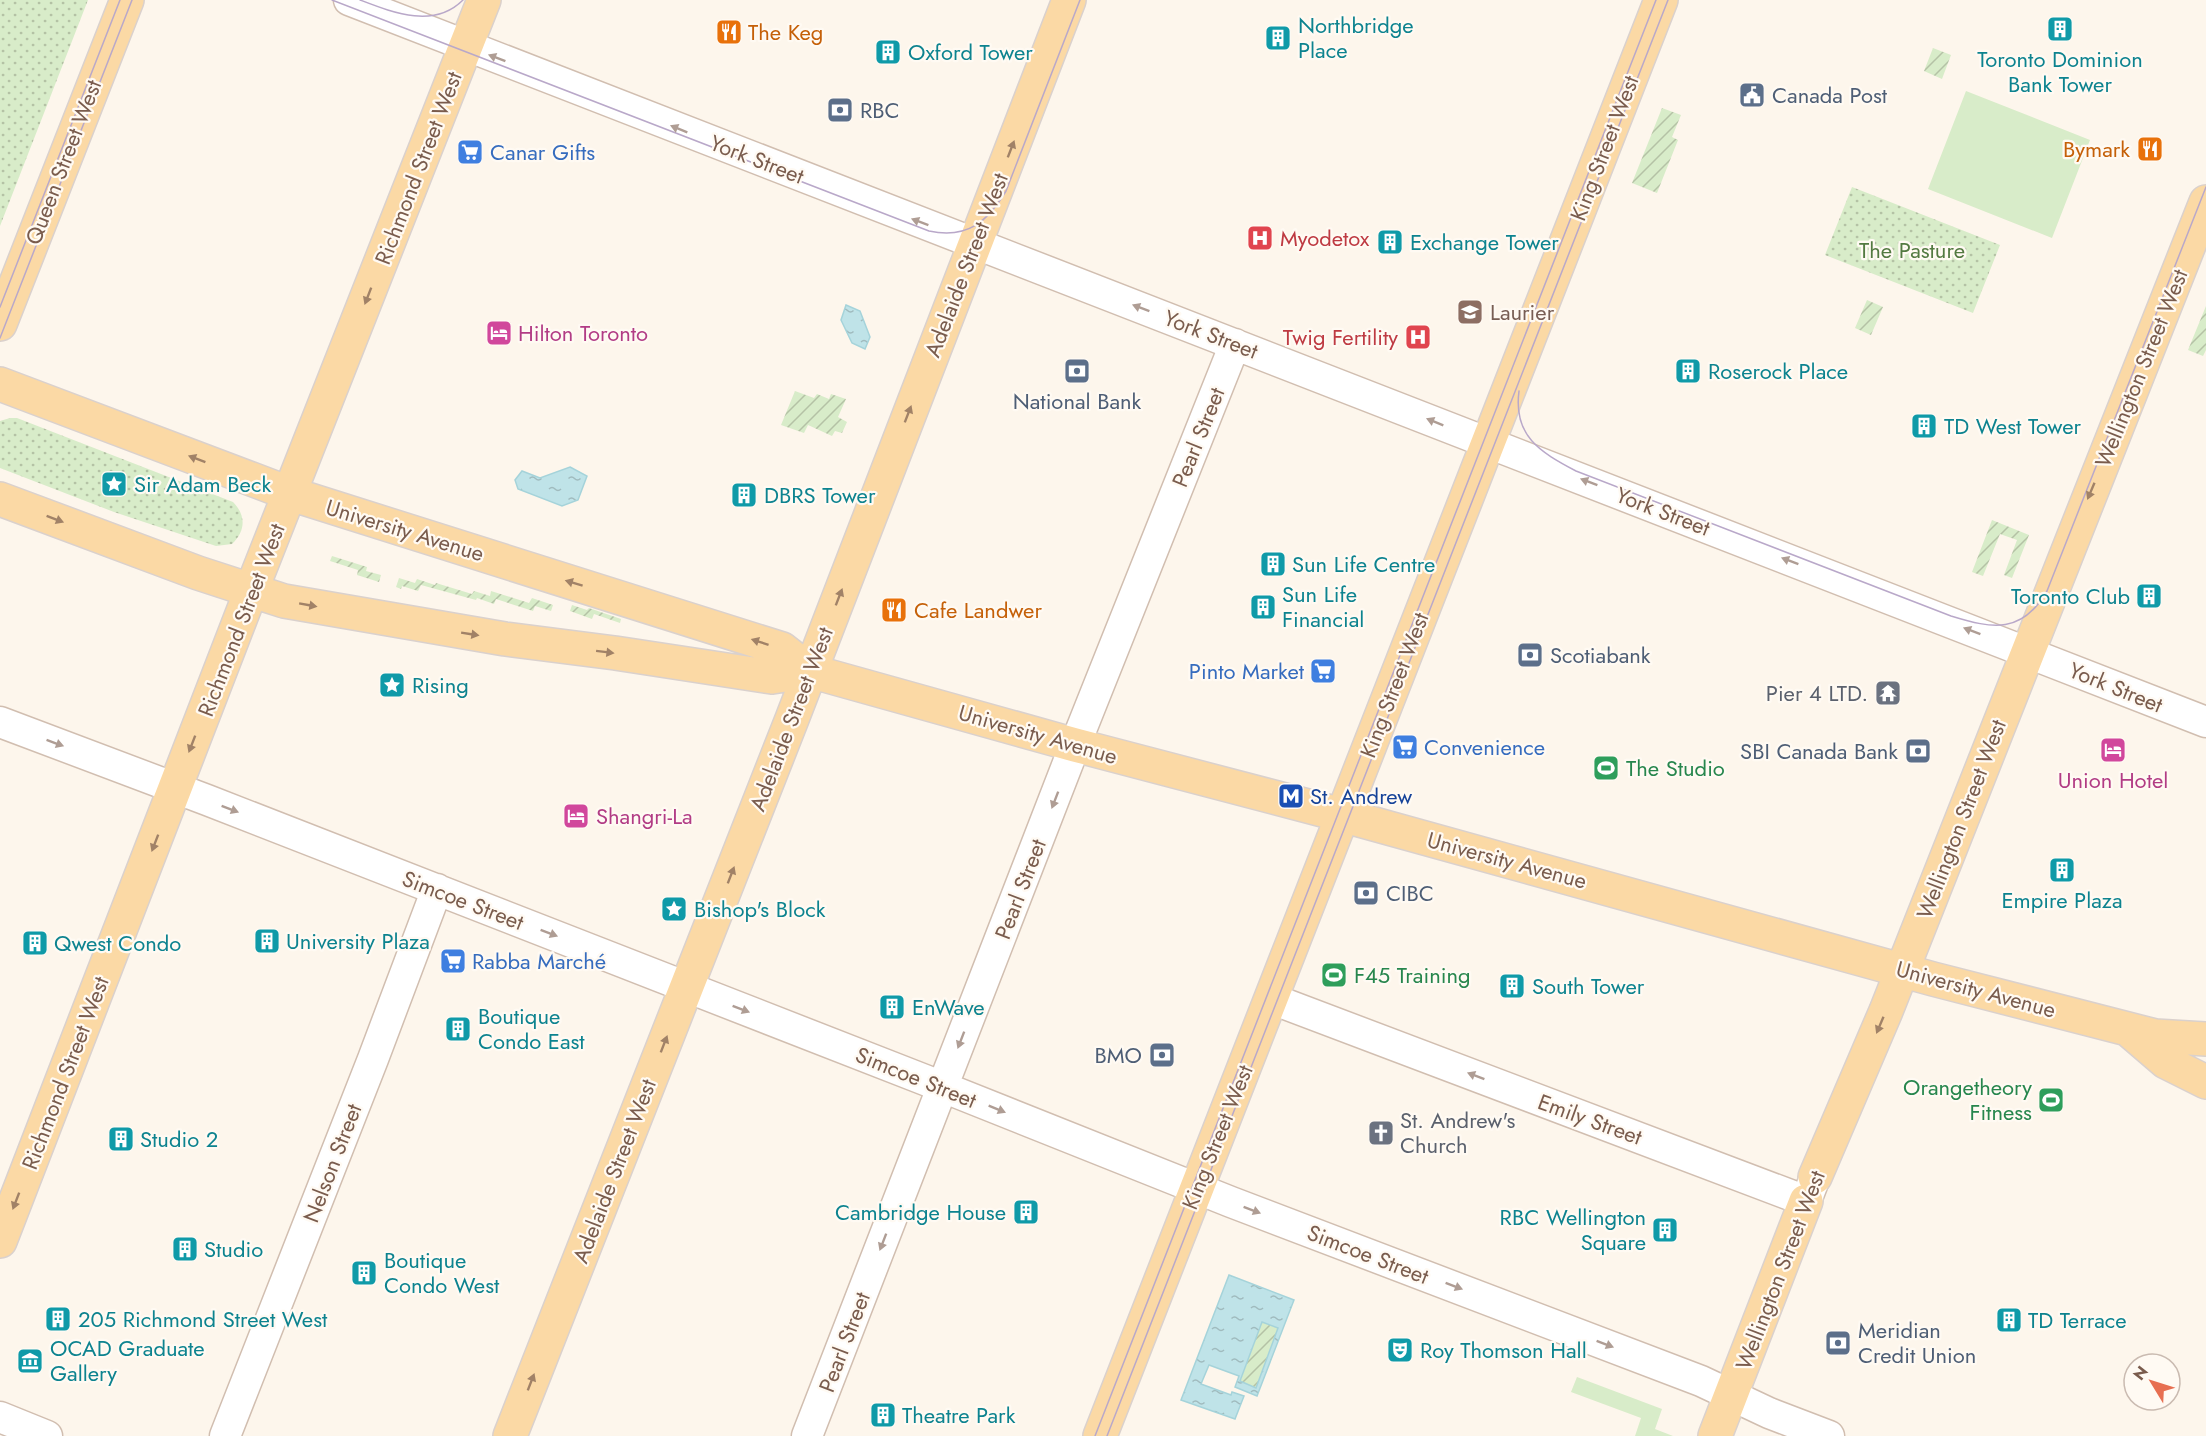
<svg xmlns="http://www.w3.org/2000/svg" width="2206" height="1436" viewBox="0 0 2206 1436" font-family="Jost,sans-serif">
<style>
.grass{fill:#d8ecc9}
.park{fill:url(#park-dots)}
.garden{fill:url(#garden-furrows)}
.water{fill:url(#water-ripples);stroke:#a5d3da;stroke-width:1.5;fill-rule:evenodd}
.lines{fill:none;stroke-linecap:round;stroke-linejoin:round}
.minor-casing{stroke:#d1beb0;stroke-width:33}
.major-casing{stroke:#dad1cd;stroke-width:36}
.minor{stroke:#fff;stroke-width:30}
.major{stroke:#fbd9a5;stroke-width:33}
.tram{stroke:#b9a8c9;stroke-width:1.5}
.oneway{fill:#af9d94}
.oneway2{fill:#a18267}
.labels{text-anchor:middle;stroke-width:4.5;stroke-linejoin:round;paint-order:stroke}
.culture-label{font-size:22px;fill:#0d838f;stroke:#fffaf3;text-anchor:start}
.food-label{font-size:22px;fill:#c56008;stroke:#fffaf3;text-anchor:start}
.service-label{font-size:22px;fill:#4e5e75;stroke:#fffaf3;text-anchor:start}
.street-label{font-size:22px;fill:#7a5c4d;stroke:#fffaf3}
.shop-label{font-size:22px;fill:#366cbe;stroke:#fffaf3;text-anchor:start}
.health-label{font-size:22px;fill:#be3a42;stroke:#fffaf3;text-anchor:start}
.park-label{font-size:22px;fill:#537a41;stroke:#fffaf3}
.education-label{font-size:22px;fill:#785e54;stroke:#fffaf3;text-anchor:start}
.hotel-label{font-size:22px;fill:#b23c85;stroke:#fffaf3;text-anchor:start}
.worship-label{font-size:22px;fill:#5b616d;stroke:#fffaf3;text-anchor:end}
.leisure-label{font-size:22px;fill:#27864d;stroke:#fffaf3;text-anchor:start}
.transit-label{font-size:22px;fill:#164399;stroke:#fffaf3;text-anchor:start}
</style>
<defs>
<pattern id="park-dots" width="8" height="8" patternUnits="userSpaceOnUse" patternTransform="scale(1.5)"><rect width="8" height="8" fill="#d8ecc9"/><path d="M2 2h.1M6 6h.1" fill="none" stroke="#b4c2a5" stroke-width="1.8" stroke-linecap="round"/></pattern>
<pattern id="garden-furrows" width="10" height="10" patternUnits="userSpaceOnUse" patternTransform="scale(1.5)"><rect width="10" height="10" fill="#d8ecc9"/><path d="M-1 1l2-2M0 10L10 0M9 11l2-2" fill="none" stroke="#b4c2a5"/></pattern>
<pattern id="water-ripples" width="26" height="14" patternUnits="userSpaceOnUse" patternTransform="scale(1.5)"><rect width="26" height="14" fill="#bfe3e8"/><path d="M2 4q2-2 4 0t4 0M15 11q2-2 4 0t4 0" fill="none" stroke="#a0bbbe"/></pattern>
</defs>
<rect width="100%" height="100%" fill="#fdf6ec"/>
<!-- grass -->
<path class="grass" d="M1966,91L2090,140L2052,238L1928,189Z
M1577,1377L1662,1409L1655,1429L1673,1436H1635L1641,1418L1571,1392Z"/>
<!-- park -->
<path class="park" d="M0,0H88L0,226Z
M1852,187L2000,245L1973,313L1825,255Z
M10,418H17L233,502C246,515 246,531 232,544L216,546L114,512L0,468V421Z"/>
<!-- garden -->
<path class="garden" d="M1933,48L1951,55L1942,79L1924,71Z
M1662,108L1681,115L1672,137L1678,140L1657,193L1632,183Z
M1867,300L1883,307L1871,335L1855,328Z
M2206,306V350L2203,356L2188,350Z
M795,391L814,398L817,394L829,399L831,394L846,399L838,417L847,422L842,433L835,431L832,436L808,425L804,433L781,425Z
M1992,520L2029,535L2012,578L2004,575L2017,540L2000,534L1983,576L1972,572Z
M332,556L367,567L366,571L381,575L379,582L357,575L358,570L330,561Z
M399,578L415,583L417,579L435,585L436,583L472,594L474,591L490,596L491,591L529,603L532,598L553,605L551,611L535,606L533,611L496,599L494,604L477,598L476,600L421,585L418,591L402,586L401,589L396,587Z
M572,605L587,610L589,608L621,619L620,623L594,614L592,619L570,611Z
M1262,1322L1278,1328L1256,1388L1240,1382Z"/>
<!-- water -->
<path class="water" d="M846,305L860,311L870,337L865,349L852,343L841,320Z
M570,467L587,476L578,500L562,506L518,489L515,480L522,471L540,478Z
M1229,1275L1294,1300L1257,1396L1235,1387L1239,1376L1209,1365L1201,1384L1231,1395L1232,1392L1244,1396L1235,1419L1181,1400ZM1262,1322L1278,1328L1256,1388L1240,1381Z"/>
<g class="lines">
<defs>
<path id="minor" d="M349,0L2206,722
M0,722L207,800L925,1080L1231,1202L1701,1381L1769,1413L1829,1436
M1272,999L1806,1201L1814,1180
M0,1417L47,1436
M225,1436L373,1059L437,889
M807,1436L1075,745L1235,344"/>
<path id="major" d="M0,324L127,0
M0,384L291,494L782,649L810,671L1075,745L1338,814L1933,979L2155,1036L2206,1039
M0,499L198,573L284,601L505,639L615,653L772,677L810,671
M2131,1032L2166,1062L2206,1082
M1815,1177L1886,1011L2206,202
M0,1241L251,591L484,0
M510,1436L792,719L1069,0
M1100,1436L1661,0
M1715,1436L1806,1201"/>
</defs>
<!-- minor casing -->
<use href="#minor" class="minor-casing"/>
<!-- major casing -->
<use href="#major" class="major-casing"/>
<!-- minor -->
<use href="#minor" class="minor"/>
<!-- major -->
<use href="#major" class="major"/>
<!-- tram -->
<path class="tram" d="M332,0L929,231C968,239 987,222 1006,191L1080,0
M360,0C394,13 434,29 463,0
M0,307L120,0
M0,338L132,0
M1519,391C1513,436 1540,452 1576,471L1951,616C1993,629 2022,634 2047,591L2206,187
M1095,1436L1656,0
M1107,1436L1668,0"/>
</g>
<!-- one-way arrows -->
<defs><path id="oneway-solid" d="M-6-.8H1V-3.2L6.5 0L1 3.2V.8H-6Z" transform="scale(1.5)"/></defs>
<g class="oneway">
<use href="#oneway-solid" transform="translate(497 58) rotate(-159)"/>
<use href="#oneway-solid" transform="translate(679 129) rotate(-158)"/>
<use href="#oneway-solid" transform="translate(920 222) rotate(-159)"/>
<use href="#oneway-solid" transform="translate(1141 308) rotate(-159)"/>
<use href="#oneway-solid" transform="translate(1435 422) rotate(-158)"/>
<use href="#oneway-solid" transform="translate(1589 482) rotate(-159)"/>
<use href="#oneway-solid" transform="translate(1790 561) rotate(-159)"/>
<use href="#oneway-solid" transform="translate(1972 631) rotate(-159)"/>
<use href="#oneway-solid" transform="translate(55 743) rotate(20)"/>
<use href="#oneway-solid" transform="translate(1055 800) rotate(111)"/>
<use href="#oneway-solid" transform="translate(230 809) rotate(21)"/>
<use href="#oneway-solid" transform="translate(549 933) rotate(21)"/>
<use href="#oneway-solid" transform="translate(741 1009) rotate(21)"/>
<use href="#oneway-solid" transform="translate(961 1040) rotate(111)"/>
<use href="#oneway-solid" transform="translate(1476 1076) rotate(-159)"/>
<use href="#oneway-solid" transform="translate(997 1109) rotate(22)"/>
<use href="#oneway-solid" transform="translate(1252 1210) rotate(21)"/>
<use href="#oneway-solid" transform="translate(883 1242) rotate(111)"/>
<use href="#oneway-solid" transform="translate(1454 1286) rotate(21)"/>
<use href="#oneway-solid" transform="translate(1605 1344) rotate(21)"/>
</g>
<g class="oneway2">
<use href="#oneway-solid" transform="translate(1011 149) rotate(-69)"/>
<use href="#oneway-solid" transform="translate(368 296) rotate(111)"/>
<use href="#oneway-solid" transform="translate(908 414) rotate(-69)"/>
<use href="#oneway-solid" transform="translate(197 459) rotate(-159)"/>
<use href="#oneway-solid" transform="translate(2091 491) rotate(113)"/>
<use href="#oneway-solid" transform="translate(55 519) rotate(21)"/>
<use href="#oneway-solid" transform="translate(574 583) rotate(-163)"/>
<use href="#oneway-solid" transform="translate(839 597) rotate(-69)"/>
<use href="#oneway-solid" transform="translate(308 605) rotate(10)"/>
<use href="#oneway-solid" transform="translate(470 634) rotate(9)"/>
<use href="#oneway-solid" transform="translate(760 642) rotate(-162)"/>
<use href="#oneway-solid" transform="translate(605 652) rotate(7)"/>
<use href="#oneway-solid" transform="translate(192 744) rotate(111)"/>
<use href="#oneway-solid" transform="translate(155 843) rotate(111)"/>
<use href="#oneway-solid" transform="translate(731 875) rotate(-69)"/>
<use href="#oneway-solid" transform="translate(1880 1025) rotate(113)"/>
<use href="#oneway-solid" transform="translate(664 1044) rotate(-69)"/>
<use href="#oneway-solid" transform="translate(16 1201) rotate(111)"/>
<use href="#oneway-solid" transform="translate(531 1382) rotate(-69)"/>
</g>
<!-- icons -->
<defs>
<symbol id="building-square" viewBox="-11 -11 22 22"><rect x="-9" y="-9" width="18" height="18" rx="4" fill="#0f9aa8" stroke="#fffaf3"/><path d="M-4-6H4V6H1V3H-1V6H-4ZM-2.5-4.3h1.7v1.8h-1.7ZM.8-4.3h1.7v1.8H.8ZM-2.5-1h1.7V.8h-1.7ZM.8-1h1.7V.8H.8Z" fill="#fff"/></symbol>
<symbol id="restaurant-square" viewBox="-11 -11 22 22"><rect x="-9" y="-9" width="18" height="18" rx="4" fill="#e8710a" stroke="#fffaf3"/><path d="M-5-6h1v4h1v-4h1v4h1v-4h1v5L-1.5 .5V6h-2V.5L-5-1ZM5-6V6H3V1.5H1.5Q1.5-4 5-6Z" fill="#fff"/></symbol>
<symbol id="civic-square" viewBox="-11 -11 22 22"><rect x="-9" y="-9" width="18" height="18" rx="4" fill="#5c6f8a" stroke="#fffaf3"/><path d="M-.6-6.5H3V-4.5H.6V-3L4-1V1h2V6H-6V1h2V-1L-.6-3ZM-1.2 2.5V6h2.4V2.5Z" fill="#fff"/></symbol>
<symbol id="bank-square" viewBox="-11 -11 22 22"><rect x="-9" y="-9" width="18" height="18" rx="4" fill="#5c6f8a" stroke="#fffaf3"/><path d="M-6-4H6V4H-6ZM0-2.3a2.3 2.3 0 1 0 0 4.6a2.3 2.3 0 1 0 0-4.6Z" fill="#fff"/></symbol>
<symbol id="supermarket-square" viewBox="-11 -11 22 22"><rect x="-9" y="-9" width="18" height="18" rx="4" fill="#3f7fe0" stroke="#fffaf3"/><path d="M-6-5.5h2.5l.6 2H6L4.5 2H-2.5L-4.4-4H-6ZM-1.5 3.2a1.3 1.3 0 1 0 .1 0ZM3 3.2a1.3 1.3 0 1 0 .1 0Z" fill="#fff"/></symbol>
<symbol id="hospital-square" viewBox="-11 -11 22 22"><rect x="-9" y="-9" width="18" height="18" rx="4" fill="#e0444e" stroke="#fffaf3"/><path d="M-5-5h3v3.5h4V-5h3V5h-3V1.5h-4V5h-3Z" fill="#fff"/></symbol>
<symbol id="university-square" viewBox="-11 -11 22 22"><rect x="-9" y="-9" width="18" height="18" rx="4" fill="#8d6e63" stroke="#fffaf3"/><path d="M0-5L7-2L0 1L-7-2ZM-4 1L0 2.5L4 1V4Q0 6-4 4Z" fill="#fff"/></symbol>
<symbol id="hotel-square" viewBox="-11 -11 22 22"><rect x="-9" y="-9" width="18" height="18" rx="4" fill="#d1479c" stroke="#fffaf3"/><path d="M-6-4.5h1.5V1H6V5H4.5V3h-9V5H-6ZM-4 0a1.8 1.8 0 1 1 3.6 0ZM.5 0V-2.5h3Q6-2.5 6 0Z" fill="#fff"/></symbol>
<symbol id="sight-square" viewBox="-11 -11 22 22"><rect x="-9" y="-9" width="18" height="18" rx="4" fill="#0f9aa8" stroke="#fffaf3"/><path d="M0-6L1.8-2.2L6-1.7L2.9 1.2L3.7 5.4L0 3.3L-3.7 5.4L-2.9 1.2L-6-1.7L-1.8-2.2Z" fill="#fff"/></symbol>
<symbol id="temple-square" viewBox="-11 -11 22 22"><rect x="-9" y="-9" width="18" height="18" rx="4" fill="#6b7280" stroke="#fffaf3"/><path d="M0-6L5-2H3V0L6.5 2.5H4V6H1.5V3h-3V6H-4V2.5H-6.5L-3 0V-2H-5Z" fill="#fff"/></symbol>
<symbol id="stadium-square" viewBox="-11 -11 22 22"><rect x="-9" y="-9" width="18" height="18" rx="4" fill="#2e9e5b" stroke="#fffaf3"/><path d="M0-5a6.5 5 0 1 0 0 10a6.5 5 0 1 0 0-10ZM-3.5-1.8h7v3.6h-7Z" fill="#fff"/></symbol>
<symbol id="metro-square" viewBox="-11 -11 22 22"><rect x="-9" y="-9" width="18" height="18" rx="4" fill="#1a4fb4" stroke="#fffaf3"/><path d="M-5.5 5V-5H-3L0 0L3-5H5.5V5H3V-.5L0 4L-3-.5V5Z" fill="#fff"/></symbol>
<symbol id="church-square" viewBox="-11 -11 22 22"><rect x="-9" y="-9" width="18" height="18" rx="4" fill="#6b7280" stroke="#fffaf3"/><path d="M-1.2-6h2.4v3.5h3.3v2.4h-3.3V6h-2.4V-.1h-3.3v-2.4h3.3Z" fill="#fff"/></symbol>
<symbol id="theatre-square" viewBox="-11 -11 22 22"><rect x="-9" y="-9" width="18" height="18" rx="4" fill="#0f9aa8" stroke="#fffaf3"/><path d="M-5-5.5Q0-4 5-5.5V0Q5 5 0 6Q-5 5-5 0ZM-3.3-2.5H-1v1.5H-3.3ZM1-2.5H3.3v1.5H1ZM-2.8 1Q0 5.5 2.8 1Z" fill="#fff"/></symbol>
<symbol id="museum-square" viewBox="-11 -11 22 22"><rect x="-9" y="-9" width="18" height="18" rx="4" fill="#0f9aa8" stroke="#fffaf3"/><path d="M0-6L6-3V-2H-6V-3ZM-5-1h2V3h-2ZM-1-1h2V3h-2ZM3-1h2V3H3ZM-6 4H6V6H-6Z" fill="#fff"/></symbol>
</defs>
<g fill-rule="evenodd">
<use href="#building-square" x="2045" y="14" width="30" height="30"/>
<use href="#restaurant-square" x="714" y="17" width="30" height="30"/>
<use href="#building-square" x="1263" y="23" width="30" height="30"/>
<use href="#building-square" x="873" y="37" width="30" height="30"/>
<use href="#civic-square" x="1737" y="80" width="30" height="30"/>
<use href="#bank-square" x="825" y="95" width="30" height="30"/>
<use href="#restaurant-square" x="2135" y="134" width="30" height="30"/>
<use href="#supermarket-square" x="455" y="137" width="30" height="30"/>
<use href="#hospital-square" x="1245" y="223" width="30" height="30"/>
<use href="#building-square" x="1375" y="227" width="30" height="30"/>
<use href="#university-square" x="1455" y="297" width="30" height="30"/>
<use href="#hotel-square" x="484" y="318" width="30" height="30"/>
<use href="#hospital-square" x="1403" y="322" width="30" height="30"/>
<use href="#bank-square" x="1062" y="356" width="30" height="30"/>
<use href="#building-square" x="1673" y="356" width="30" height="30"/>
<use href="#building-square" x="1909" y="411" width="30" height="30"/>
<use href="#sight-square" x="99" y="469" width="30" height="30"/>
<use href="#building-square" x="729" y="480" width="30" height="30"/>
<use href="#building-square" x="1258" y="549" width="30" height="30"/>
<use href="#building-square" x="2134" y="581" width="30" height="30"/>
<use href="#building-square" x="1248" y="592" width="30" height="30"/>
<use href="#restaurant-square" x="879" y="595" width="30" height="30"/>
<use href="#bank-square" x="1515" y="640" width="30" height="30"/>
<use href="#supermarket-square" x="1308" y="656" width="30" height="30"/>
<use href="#sight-square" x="377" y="670" width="30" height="30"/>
<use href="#temple-square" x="1873" y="678" width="30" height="30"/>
<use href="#supermarket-square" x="1390" y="732" width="30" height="30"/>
<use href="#hotel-square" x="2098" y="735" width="30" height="30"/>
<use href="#bank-square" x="1903" y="736" width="30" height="30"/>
<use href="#stadium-square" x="1591" y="753" width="30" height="30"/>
<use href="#metro-square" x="1276" y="781" width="30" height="30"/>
<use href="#hotel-square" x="561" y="801" width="30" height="30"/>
<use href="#building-square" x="2047" y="855" width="30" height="30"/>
<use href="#bank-square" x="1351" y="878" width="30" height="30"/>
<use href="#sight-square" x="659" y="894" width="30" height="30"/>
<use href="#building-square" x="252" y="926" width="30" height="30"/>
<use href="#building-square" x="20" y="928" width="30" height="30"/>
<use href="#supermarket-square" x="438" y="946" width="30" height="30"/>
<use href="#stadium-square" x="1319" y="960" width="30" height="30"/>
<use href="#building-square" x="1497" y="971" width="30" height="30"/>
<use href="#building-square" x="877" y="992" width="30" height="30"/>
<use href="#building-square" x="443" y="1014" width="30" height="30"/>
<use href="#bank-square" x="1147" y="1040" width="30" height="30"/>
<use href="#stadium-square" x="2036" y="1085" width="30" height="30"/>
<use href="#church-square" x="1366" y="1118" width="30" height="30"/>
<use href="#building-square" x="106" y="1124" width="30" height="30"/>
<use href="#building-square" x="1011" y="1197" width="30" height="30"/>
<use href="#building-square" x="1650" y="1215" width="30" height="30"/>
<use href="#building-square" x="170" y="1234" width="30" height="30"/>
<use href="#building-square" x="349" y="1258" width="30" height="30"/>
<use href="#building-square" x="43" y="1304" width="30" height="30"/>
<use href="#building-square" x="1994" y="1305" width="30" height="30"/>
<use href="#bank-square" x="1823" y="1328" width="30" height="30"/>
<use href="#theatre-square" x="1385" y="1335" width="30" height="30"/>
<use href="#museum-square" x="15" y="1346" width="30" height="30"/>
<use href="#building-square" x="868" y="1400" width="30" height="30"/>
</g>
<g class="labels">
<!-- culture labels -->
<g class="culture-label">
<text x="1298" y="33">Northbridge<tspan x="1298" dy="25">Place</tspan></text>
<text x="908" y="60">Oxford Tower</text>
<text x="2060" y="67" text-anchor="middle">Toronto Dominion<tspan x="2060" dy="25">Bank Tower</tspan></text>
<text x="1410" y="250">Exchange Tower</text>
<text x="1708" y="379">Roserock Place</text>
<text x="1944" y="434">TD West Tower</text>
<text x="134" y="492">Sir Adam Beck</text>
<text x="764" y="503">DBRS Tower</text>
<text x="1292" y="572">Sun Life Centre</text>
<text x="1282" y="602">Sun Life<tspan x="1282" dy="25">Financial</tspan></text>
<text x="2130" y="604" text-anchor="end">Toronto Club</text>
<text x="412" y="693">Rising</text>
<text x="2062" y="908" text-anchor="middle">Empire Plaza</text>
<text x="694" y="917">Bishop's Block</text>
<text x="286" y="949">University Plaza</text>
<text x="54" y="951">Qwest Condo</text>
<text x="1532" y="994">South Tower</text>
<text x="912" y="1015">EnWave</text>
<text x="478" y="1024">Boutique<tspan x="478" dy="25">Condo East</tspan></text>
<text x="140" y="1147">Studio 2</text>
<text x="1006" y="1220" text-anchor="end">Cambridge House</text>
<text x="1646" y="1225" text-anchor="end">RBC Wellington<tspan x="1646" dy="25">Square</tspan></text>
<text x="204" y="1257">Studio</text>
<text x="384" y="1268">Boutique<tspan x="384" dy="25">Condo West</tspan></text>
<text x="78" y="1327">205 Richmond Street West</text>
<text x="2028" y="1328">TD Terrace</text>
<text x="50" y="1356">OCAD Graduate<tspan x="50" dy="25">Gallery</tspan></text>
<text x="1420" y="1358">Roy Thomson Hall</text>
<text x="902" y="1423">Theatre Park</text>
</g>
<!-- food labels -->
<g class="food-label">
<text x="748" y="40">The Keg</text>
<text x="2130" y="157" text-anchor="end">Bymark</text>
<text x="914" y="618">Cafe Landwer</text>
</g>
<!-- service labels -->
<g class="service-label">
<text x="1772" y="103">Canada Post</text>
<text x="860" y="118">RBC</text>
<text x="1077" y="409" text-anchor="middle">National Bank</text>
<text x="1550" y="663">Scotiabank</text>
<text x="1898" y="759" text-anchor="end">SBI Canada Bank</text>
<text x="1386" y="901">CIBC</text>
<text x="1142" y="1063" text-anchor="end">BMO</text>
<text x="1858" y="1338">Meridian<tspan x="1858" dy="25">Credit Union</tspan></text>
</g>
<!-- street labels -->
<g class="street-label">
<text transform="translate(1604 148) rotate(-69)" y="8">King Street West</text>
<text transform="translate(757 159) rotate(21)" y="8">York Street</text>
<text transform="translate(63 162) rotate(-69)" y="8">Queen Street West</text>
<text transform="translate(418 168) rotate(-69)" y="8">Richmond Street West</text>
<text transform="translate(966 265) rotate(-69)" y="8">Adelaide Street West</text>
<text transform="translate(1211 334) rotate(21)" y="8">York Street</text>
<text transform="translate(2141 368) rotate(-68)" y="8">Wellington Street West</text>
<text transform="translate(1198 437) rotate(-68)" y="8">Pearl Street</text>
<text transform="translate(1663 511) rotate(21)" y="8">York Street</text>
<text transform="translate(405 530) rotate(17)" y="8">University Avenue</text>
<text transform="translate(241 620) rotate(-69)" y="8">Richmond Street West</text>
<text transform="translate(1394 685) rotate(-69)" y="8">King Street West</text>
<text transform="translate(2116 687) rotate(22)" y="8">York Street</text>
<text transform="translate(791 719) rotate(-69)" y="8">Adelaide Street West</text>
<text transform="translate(1038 734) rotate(16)" y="8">University Avenue</text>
<text transform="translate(1961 819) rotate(-69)" y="8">Wellington Street West</text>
<text transform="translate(1507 860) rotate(15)" y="8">University Avenue</text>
<text transform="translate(1020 889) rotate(-69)" y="8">Pearl Street</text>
<text transform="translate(463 900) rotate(21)" y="8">Simcoe Street</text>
<text transform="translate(1976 989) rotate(15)" y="8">University Avenue</text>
<text transform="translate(65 1073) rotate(-69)" y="8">Richmond Street West</text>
<text transform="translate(916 1077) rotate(22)" y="8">Simcoe Street</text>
<text transform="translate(1590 1119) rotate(20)" y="8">Emily Street</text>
<text transform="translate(1217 1137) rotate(-68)" y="8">King Street West</text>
<text transform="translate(332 1163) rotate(-69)" y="8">Nelson Street</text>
<text transform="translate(614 1171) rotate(-69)" y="8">Adelaide Street West</text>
<text transform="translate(1368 1254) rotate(21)" y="8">Simcoe Street</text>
<text transform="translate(1780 1270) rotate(-69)" y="8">Wellington Street West</text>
<text transform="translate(844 1342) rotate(-69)" y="8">Pearl Street</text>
</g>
<!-- shop labels -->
<g class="shop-label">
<text x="490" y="160">Canar Gifts</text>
<text x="1304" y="679" text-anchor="end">Pinto Market</text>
<text x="1424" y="755">Convenience</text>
<text x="472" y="969">Rabba Marché</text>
</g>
<!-- health labels -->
<g class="health-label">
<text x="1280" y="246">Myodetox</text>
<text x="1398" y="345" text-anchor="end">Twig Fertility</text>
</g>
<!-- park labels -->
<g class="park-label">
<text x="1912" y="258">The Pasture</text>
</g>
<!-- education labels -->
<g class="education-label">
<text x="1490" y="320">Laurier</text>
</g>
<!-- hotel labels -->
<g class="hotel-label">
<text x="518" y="341">Hilton Toronto</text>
<text x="2113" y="788" text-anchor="middle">Union Hotel</text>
<text x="596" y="824">Shangri-La</text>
</g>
<!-- worship labels -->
<g class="worship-label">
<text x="1868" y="701">Pier 4 LTD.</text>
<text x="1400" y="1128" text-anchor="start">St. Andrew's<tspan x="1400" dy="25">Church</tspan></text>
</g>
<!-- leisure labels -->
<g class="leisure-label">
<text x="1626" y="776">The Studio</text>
<text x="1354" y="983">F45 Training</text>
<text x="2032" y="1095" text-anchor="end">Orangetheory<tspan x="2032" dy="25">Fitness</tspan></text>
</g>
<!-- transit labels -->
<g class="transit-label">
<text x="1310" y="804">St. Andrew</text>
</g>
</g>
<!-- north arrow -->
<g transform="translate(2152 1382) rotate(308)"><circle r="28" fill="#fffaf3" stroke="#cabbb1" stroke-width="1.5"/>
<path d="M0-4.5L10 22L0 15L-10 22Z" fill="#e76f51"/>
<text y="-9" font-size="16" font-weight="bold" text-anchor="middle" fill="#7a5c4d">N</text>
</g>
</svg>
